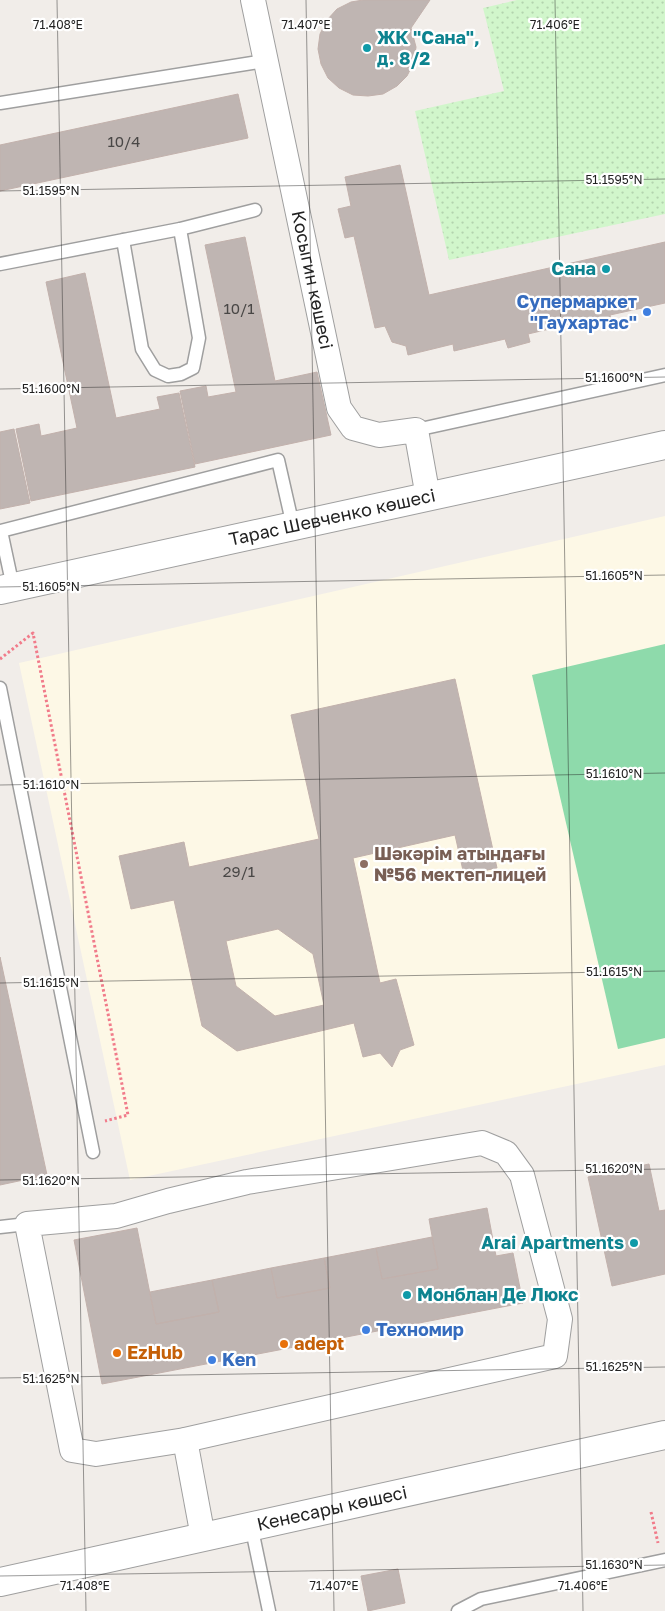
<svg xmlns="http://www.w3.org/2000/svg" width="665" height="1611" viewBox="0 0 665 1611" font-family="'Golos Text',sans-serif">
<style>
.education{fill:#fdf8e6}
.park{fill:url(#park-dots)}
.pitch{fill:#8edaab}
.building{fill:#bfb5b2;stroke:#c2b1ac;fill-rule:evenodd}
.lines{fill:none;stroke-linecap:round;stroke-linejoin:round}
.service-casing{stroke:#9f9f9f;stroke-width:15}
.minor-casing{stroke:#9f9f9f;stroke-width:26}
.tertiary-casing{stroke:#9f9f9f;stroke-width:30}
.path{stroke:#f17b8a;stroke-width:3;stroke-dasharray:2.5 2.5;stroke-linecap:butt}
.service{stroke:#fff;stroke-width:12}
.minor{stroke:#fff;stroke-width:24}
.tertiary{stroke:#fff;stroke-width:28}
.ticks{fill:none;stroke:#222;stroke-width:1;stroke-opacity:0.45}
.culture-dot{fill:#0f9aa8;stroke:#fff;stroke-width:2}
.shop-dot{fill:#3f7fe0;stroke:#fff;stroke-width:2}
.education-dot{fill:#8d6e63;stroke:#fff;stroke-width:2}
.food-dot{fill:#e8710a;stroke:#fff;stroke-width:2}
.labels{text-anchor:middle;stroke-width:4.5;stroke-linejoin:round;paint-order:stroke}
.number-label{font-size:15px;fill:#494746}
.culture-label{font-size:18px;font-weight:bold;fill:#0d838f;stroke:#fff;text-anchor:start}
.street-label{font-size:18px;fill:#222;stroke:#fff}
.shop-label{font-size:18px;font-weight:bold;fill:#366cbe;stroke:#fff;text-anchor:start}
.education-label{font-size:18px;font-weight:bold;fill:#785e54;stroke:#fff;text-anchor:start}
.food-label{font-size:18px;font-weight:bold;fill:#c56008;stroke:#fff;text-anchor:start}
.ticks-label{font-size:12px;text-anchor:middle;fill:#222;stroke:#fff;stroke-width:4.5;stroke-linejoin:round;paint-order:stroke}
</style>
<defs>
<pattern id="park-dots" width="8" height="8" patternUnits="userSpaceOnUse" patternTransform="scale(1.25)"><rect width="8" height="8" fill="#d1f6cb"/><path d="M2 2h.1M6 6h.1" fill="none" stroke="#b3d3ae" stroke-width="1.8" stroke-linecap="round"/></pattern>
</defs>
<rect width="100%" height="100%" fill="#f1ede9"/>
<!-- education -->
<path class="education" d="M665,516V1065L130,1180L19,663Z"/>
<!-- park -->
<path class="park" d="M517,0H665V214L449,260L415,111L504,91L483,8Z"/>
<!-- pitch -->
<path class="pitch" d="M665,644V1038L618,1049L532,675Z"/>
<!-- building -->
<path class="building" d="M363,0H430L411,28L416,47L414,62L407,76L397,86L383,94L368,96L353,95L339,88L328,78L321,64L318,49L320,34L327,20L337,9L351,2Z
M238,94L248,138L0,191V145Z
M400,165L429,295L665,242V303L610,315L612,325L590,330L588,320L528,334L530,342L508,348L505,339L454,351L453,344L408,355L406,346L392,342L385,326L375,328L354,236L345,238L338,209L351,206L345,177Z
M245,237L275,381L317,372L331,435L195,464L180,391L206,386L208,397L236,392L205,245Z
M85,273L116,418L160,409L157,397L179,393L195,467L31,501L16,429L39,424L41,436L77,428L46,282Z
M14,429L30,503L0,509V432Z
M455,679L497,868L464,875L455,835L353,858L380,983L396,979L414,1045L400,1050L392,1067L380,1053L363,1057L354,1023L237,1051L202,1026L174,900L131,909L119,856L184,842L189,867L319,839L291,715ZM278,929L313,954L324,1005L275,1016L236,986L226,941Z
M0,957L47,1175L0,1185Z
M649,1164L659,1211L665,1210V1274L612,1286L588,1177Z
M487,1208L496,1256L513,1253L523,1303L102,1384L74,1240L137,1228L156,1324L219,1312L212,1280L271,1268L277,1298L330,1288L324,1258L376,1248L382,1279L438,1269L429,1219Z
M432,1237L438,1269L382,1279L376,1248Z
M324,1258L330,1288L277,1298L271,1268Z
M212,1280L219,1312L156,1324L150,1292Z
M398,1569L405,1603L368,1611L361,1576Z"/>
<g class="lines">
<defs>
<path id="service" d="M0,103L265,61
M123,240L142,349L155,370L168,376L181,374L193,368L199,338L180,229
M0,264L180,229L255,210
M416,430L665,375
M13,587L1,531L278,460L293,526
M0,688L93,1152
M0,1227L27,1224
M251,1525L269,1611
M458,1611L481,1599L665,1560"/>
<g id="minor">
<path id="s1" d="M253,0L339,408L353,428L379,435L416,430L428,497"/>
<path d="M482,1143L506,1153L522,1175L560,1319L555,1356L185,1440L96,1454L72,1450L27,1224L116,1216L168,1201L247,1182Z"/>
<path d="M185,1440L203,1537"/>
</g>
<g id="tertiary">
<path id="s2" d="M0,590L665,445"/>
<path id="s3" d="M0,1582L665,1435"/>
</g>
</defs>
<!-- service casing -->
<use href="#service" class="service-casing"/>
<!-- minor casing -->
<use href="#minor" class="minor-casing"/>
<!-- tertiary casing -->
<use href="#tertiary" class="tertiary-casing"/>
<!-- path -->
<path class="path" d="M0,659L33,633L128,1115L105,1121
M651,1512L658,1543"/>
<!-- service -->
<use href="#service" class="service"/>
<!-- minor -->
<use href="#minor" class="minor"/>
<!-- tertiary -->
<use href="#tertiary" class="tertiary"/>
</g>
<!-- ticks -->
<path class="ticks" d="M57,0L86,1611M306,0L334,1611M555,0L583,1611M0,191L665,179M0,389L665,377M0,587L665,575M0,785L665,773M0,983L665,971M0,1180L665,1169M0,1378L665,1367M0,1576L665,1565"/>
<!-- markers -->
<g class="culture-dot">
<circle cx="367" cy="48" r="5"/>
<circle cx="606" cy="269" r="5"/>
<circle cx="634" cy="1243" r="5"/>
<circle cx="407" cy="1295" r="5"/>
</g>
<g class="shop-dot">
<circle cx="647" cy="312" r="5"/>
<circle cx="366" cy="1330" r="5"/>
<circle cx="212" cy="1360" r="5"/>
</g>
<circle class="education-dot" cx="364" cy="864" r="5"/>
<g class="food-dot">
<circle cx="284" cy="1344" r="5"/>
<circle cx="117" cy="1353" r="5"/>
</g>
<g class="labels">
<!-- number labels -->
<g class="number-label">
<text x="124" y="147">10/4</text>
<text x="239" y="314">10/1</text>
<text x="239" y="877">29/1</text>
</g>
<!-- culture labels -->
<g class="culture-label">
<text x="377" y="44">ЖК "Сана",<tspan x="377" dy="21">д. 8/2</tspan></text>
<text x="596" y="275" text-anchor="end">Сана</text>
<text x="624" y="1249" text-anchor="end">Arai Apartments</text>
<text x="417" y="1301">Монблан Де Люкс</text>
</g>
<!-- street labels -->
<g class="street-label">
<text dy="6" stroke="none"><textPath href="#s1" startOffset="286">Косыгин көшесі</textPath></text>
<text dy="6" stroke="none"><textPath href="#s2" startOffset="340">Тарас Шевченко көшесі</textPath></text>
<text dy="6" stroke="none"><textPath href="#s3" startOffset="340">Кенесары көшесі</textPath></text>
</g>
<!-- shop labels -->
<g class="shop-label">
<text x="637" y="308" text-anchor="end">Супермаркет<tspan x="637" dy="21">"Гаухартас"</tspan></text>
<text x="376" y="1336">Техномир</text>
<text x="222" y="1366">Ken</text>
</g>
<!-- education labels -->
<g class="education-label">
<text x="374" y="860">Шәкәрім атындағы<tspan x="374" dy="21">№56 мектеп-лицей</tspan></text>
</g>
<!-- food labels -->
<g class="food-label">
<text x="294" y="1350">adept</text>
<text x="127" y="1359">EzHub</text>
</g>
</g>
<g class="ticks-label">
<text x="58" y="29">71.408°E</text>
<text x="306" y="29">71.407°E</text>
<text x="555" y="29">71.406°E</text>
<text x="614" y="184">51.1595°N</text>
<text x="51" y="195">51.1595°N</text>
<text x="614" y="382">51.1600°N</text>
<text x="51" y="393">51.1600°N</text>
<text x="614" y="580">51.1605°N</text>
<text x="51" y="591">51.1605°N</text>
<text x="614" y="778">51.1610°N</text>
<text x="51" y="789">51.1610°N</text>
<text x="614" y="976">51.1615°N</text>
<text x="51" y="987">51.1615°N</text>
<text x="614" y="1173">51.1620°N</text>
<text x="51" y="1185">51.1620°N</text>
<text x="614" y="1371">51.1625°N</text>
<text x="51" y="1383">51.1625°N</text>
<text x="614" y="1569">51.1630°N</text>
<text x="85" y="1590">71.408°E</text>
<text x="334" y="1590">71.407°E</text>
<text x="583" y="1590">71.406°E</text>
</g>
</svg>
